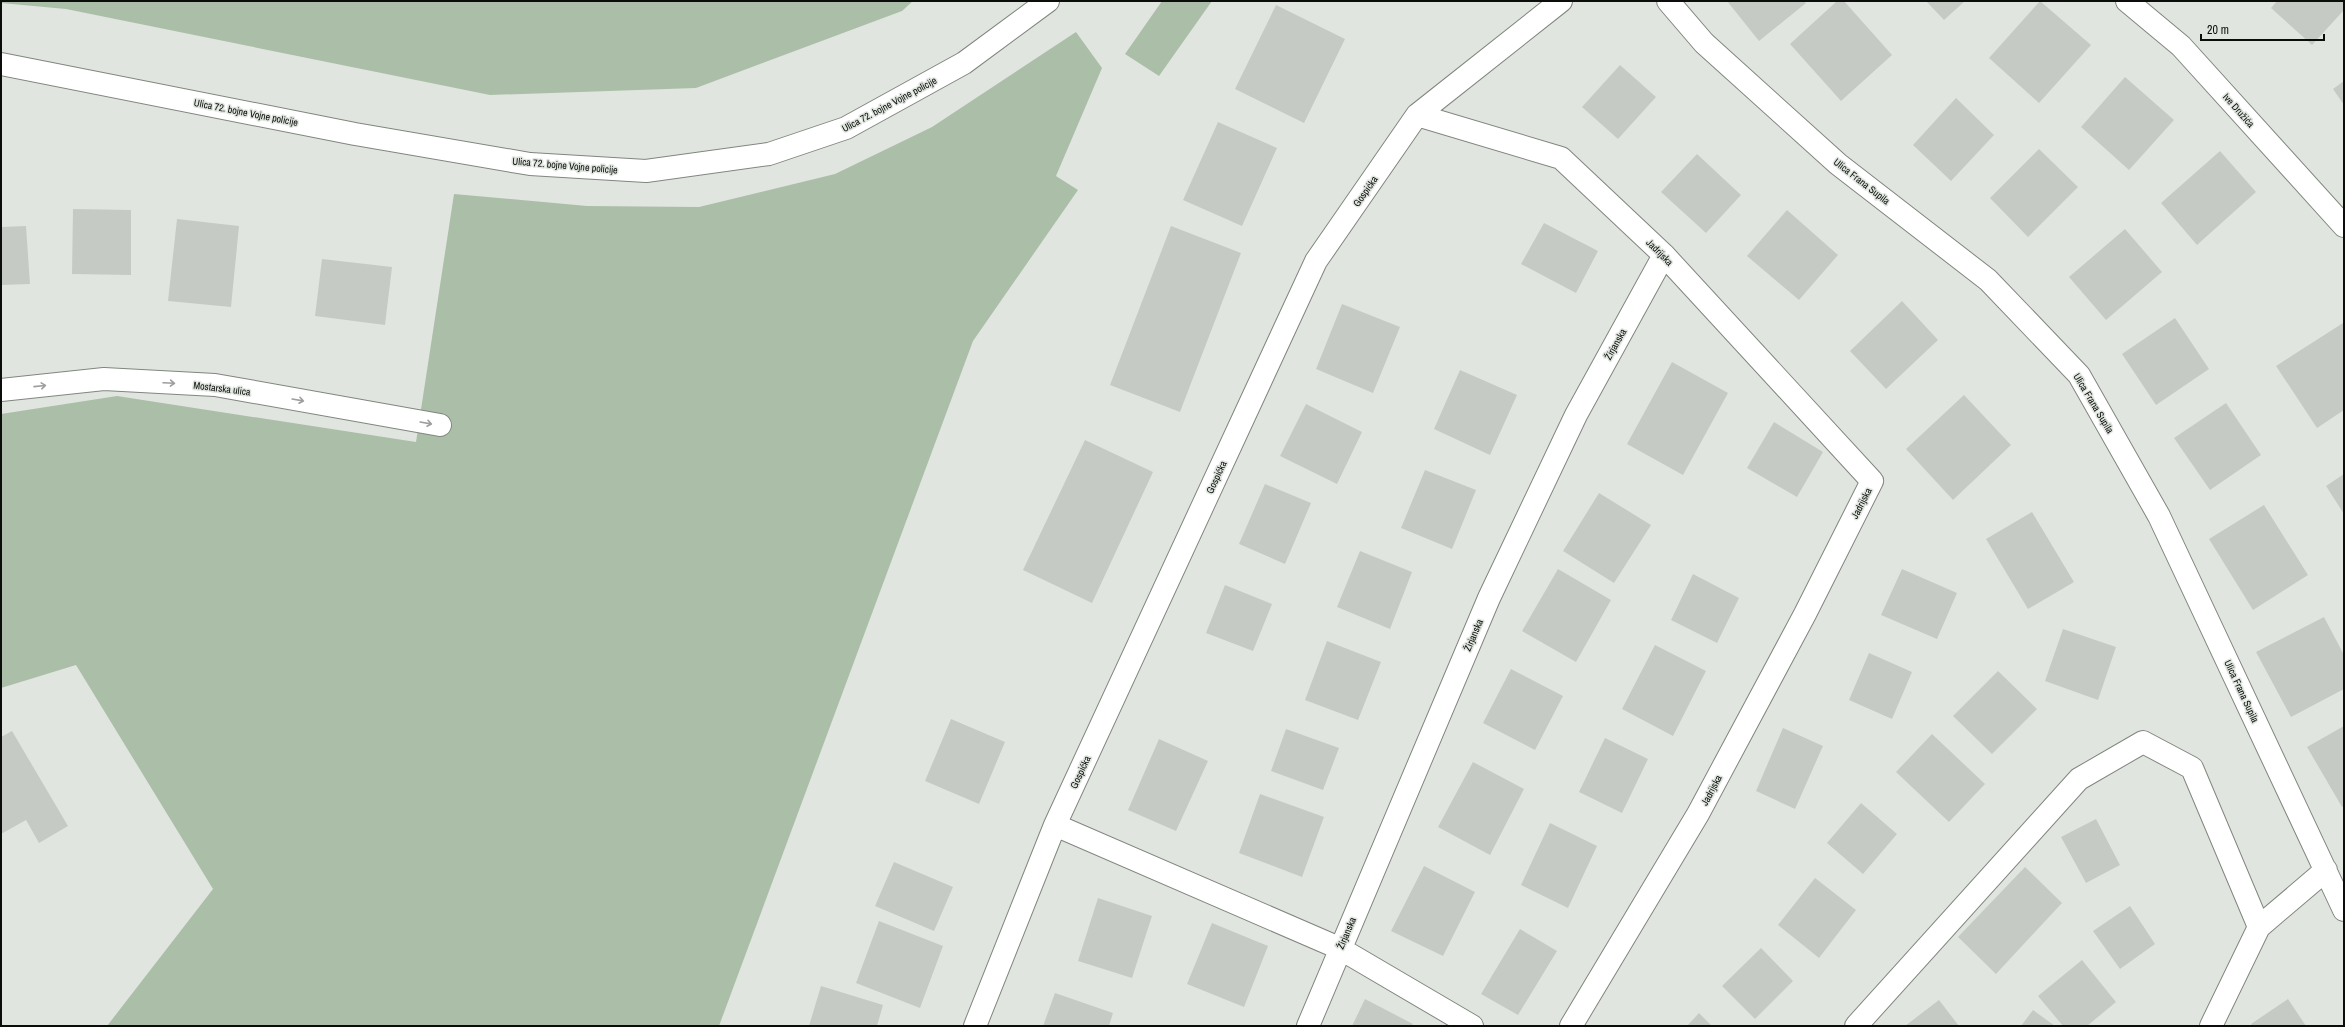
<svg xmlns="http://www.w3.org/2000/svg" width="2345" height="1027" viewBox="0 0 2345 1027" font-family="'Archivo Narrow',sans-serif">
<style>
.green{fill:#abbfa8}
.building{fill:#c5cbc4}
.lines{fill:none;stroke-linecap:round;stroke-linejoin:round}
.minor-casing{stroke:#80867f;stroke-width:24}
.major-casing{stroke:#80867f;stroke-width:24}
.minor{stroke:#fff;stroke-width:22}
.major{stroke:#fff;stroke-width:22}
.oneway{stroke:#9d9e9d}
.labels{text-anchor:middle;stroke-width:3;stroke-linejoin:round;paint-order:stroke}
.street-label{font-size:10px;fill:#0b0d0b;stroke:#e0e6df}
</style>
<rect width="100%" height="100%" fill="#e0e6df"/>
<!-- green -->
<path class="green" d="M1,1H913L902,11L696,88L490,95L66,9L1,3Z
M1162,1H1212L1159,76L1125,54Z
M1076,32L1102,68L1056,176L1078,190L973,341L719,1026H107L213,889L76,665L1,688V414L117,396L416,442L454,194L587,206L699,207L835,174L932,127Z"/>
<!-- building -->
<path class="building" d="M1727,1H1804L1806,3L1759,41Z
M1837,1H1844L1892,55L1841,101L1790,44Z
M1926,1H1965L1944,20Z
M2040,1L2091,45L2039,103L1989,58Z
M2277,1H2344V10L2312,45L2271,8Z
M1276,5L1345,39L1304,123L1235,89Z
M1620,65L1656,97L1618,139L1582,107Z
M2125,77L2174,120L2129,170L2081,127Z
M2344,81V105L2333,89Z
M1956,98L1994,135L1951,181L1913,145Z
M1218,122L1277,148L1242,226L1183,200Z
M2039,149L2078,187L2028,237L1990,198Z
M2220,151L2256,192L2197,245L2161,203Z
M1697,154L1741,195L1706,233L1661,192Z
M73,209L131,210V275L72,274Z
M1787,210L1838,255L1799,300L1747,256Z
M177,219L239,226L231,307L168,301Z
M1544,223L1598,251L1576,293L1521,264Z
M26,226L30,284L1,285V227Z
M1171,226L1241,253L1180,412L1110,385Z
M2125,229L2162,272L2106,320L2069,277Z
M322,259L392,267L385,325L315,316Z
M1902,301L1938,340L1886,389L1850,351Z
M1342,304L1400,327L1373,393L1316,369Z
M2175,318L2209,369L2156,405L2122,354Z
M2343,323L2344,410L2317,428L2276,366Z
M1672,362L1728,393L1683,475L1627,444Z
M1460,370L1517,395L1490,455L1434,429Z
M1964,395L2011,445L1953,500L1906,449Z
M2226,403L2261,455L2210,490L2174,438Z
M1306,404L1362,432L1337,484L1280,456Z
M1774,422L1823,452L1797,497L1747,468Z
M1085,440L1153,472L1092,603L1023,570Z
M1425,470L1476,490L1452,549L1401,528Z
M2344,474V514L2326,486Z
M1265,484L1311,503L1285,564L1239,544Z
M1599,493L1651,525L1614,583L1563,551Z
M2264,505L2308,575L2253,610L2209,539Z
M2032,512L2074,582L2028,609L1986,539Z
M1360,551L1412,572L1390,629L1337,607Z
M1558,569L1611,600L1576,662L1522,631Z
M1902,569L1957,593L1937,639L1881,615Z
M1693,574L1739,598L1717,643L1671,620Z
M1225,585L1272,604L1253,651L1206,633Z
M2324,617L2344,655V689L2291,717L2256,652Z
M2063,629L2116,647L2098,700L2045,681Z
M1327,641L1381,662L1358,720L1305,700Z
M1655,645L1706,671L1673,736L1622,709Z
M1869,653L1912,672L1892,719L1849,700Z
M1511,669L1563,696L1535,750L1483,723Z
M1998,671L2037,709L1992,754L1953,716Z
M951,719L1005,742L979,804L925,781Z
M2344,726V806L2342,807L2307,747Z
M1783,728L1823,746L1795,809L1756,791Z
M1286,729L1339,748L1323,790L1271,771Z
M12,731L68,826L39,843L26,820L1,834V737Z
M1932,734L1985,784L1949,822L1896,772Z
M1605,738L1648,759L1622,813L1579,792Z
M1159,739L1208,761L1176,831L1128,810Z
M1473,762L1524,789L1490,855L1438,827Z
M1260,794L1324,817L1302,877L1239,853Z
M1861,803L1897,834L1863,874L1827,843Z
M2096,819L2120,865L2086,883L2061,837Z
M1550,823L1597,846L1568,908L1521,885Z
M894,862L953,887L934,931L875,906Z
M1424,866L1475,892L1443,956L1391,931Z
M2025,867L2062,903L1996,974L1958,937Z
M1815,878L1856,910L1819,958L1778,925Z
M1098,898L1152,916L1132,978L1078,961Z
M2130,906L2155,944L2120,969L2093,931Z
M879,921L943,946L920,1008L856,983Z
M1212,923L1268,946L1244,1007L1187,984Z
M1520,929L1557,951L1518,1015L1481,994Z
M1761,948L1793,981L1755,1019L1722,986Z
M2082,960L2116,1002L2087,1026H2063L2038,996Z
M821,986L883,1005L877,1026H809Z
M1055,993L1113,1013L1109,1026H1043Z
M1365,999L1413,1024L1411,1026H1352Z
M2288,999L2306,1026H2252L2251,1024Z
M1939,1000L1959,1026H1905Z
M2033,1010L2055,1026H2021Z
M1699,1013L1712,1026H1687Z"/>
<g class="lines">
<defs>
<path id="minor" d="M1668,1L1704,43L1838,164L1988,280L2079,375L2159,516L2344,910
M2127,1L2181,46L2344,226
M1417,115L1561,158L1664,255L1872,481L1805,614L1698,814L1571,1026
M1,390L104,379L215,385L440,425
M1055,825L1339,948L1472,1026
M975,1026L1055,825L1316,261L1417,115L1561,1
M1308,1026L1489,598L1576,415L1664,255
M1856,1026L2079,779L2143,742L2192,768L2259,927
M2211,1026L2259,927L2326,870"/>
<path id="major" d="M1,64L355,134L530,164L646,171L769,154L846,128L964,63L1048,1"/>
</defs>
<!-- minor casing -->
<use href="#minor" class="minor-casing"/>
<!-- major casing -->
<use href="#major" class="major-casing"/>
<!-- minor -->
<use href="#minor" class="minor"/>
<!-- major -->
<use href="#major" class="major"/>
</g>
<!-- one-way arrows -->
<defs><path id="oneway-shaft" d="M-6 0H5M1.5-3L5.5 0L1.5 3" fill="none" stroke-width="1.6" stroke-linecap="round" stroke-linejoin="round"/></defs>
<g class="oneway">
<use href="#oneway-shaft" transform="translate(169 383) rotate(3)"/>
<use href="#oneway-shaft" transform="translate(40 386) rotate(-6)"/>
<use href="#oneway-shaft" transform="translate(298 400) rotate(10)"/>
<use href="#oneway-shaft" transform="translate(426 423) rotate(10)"/>
</g>
<g class="labels">
<!-- street labels -->
<g class="street-label">
<text transform="translate(889 104) rotate(-28)" y="4">Ulica 72. bojne Vojne policije</text>
<text transform="translate(2239 110) rotate(48)" y="4">Ive Družića</text>
<text transform="translate(246 112) rotate(11)" y="4">Ulica 72. bojne Vojne policije</text>
<text transform="translate(565 165) rotate(5)" y="4">Ulica 72. bojne Vojne policije</text>
<text transform="translate(1862 181) rotate(38)" y="4">Ulica Frana Supila</text>
<text transform="translate(1365 191) rotate(-55)" y="4">Gospićka</text>
<text transform="translate(1660 252) rotate(45)" y="4">Jadrijska</text>
<text transform="translate(1615 344) rotate(-61)" y="4">Žirjanska</text>
<text transform="translate(222 388) rotate(7)" y="4">Mostarska ulica</text>
<text transform="translate(2094 403) rotate(59)" y="4">Ulica Frana Supila</text>
<text transform="translate(1216 477) rotate(-65)" y="4">Gospićka</text>
<text transform="translate(1861 503) rotate(-63)" y="4">Jadrijska</text>
<text transform="translate(1473 635) rotate(-67)" y="4">Žirjanska</text>
<text transform="translate(2242 691) rotate(65)" y="4">Ulica Frana Supila</text>
<text transform="translate(1080 772) rotate(-65)" y="4">Gospićka</text>
<text transform="translate(1711 790) rotate(-62)" y="4">Jadrijska</text>
<text transform="translate(1346 933) rotate(-67)" y="4">Žirjanska</text>
</g>
</g>
<!-- border -->
<rect width="2345" height="1027" fill="none" stroke="#0b0d0b" stroke-width="4"/>
<!-- scale -->
<path d="M2201 34v6h123v-6" fill="none" stroke="#0b0d0b" stroke-width="2"/>
<text x="2207" y="34" font-size="12" fill="#0b0d0b" stroke="#e0e6df" stroke-width="3" paint-order="stroke">20 m</text>
</svg>
